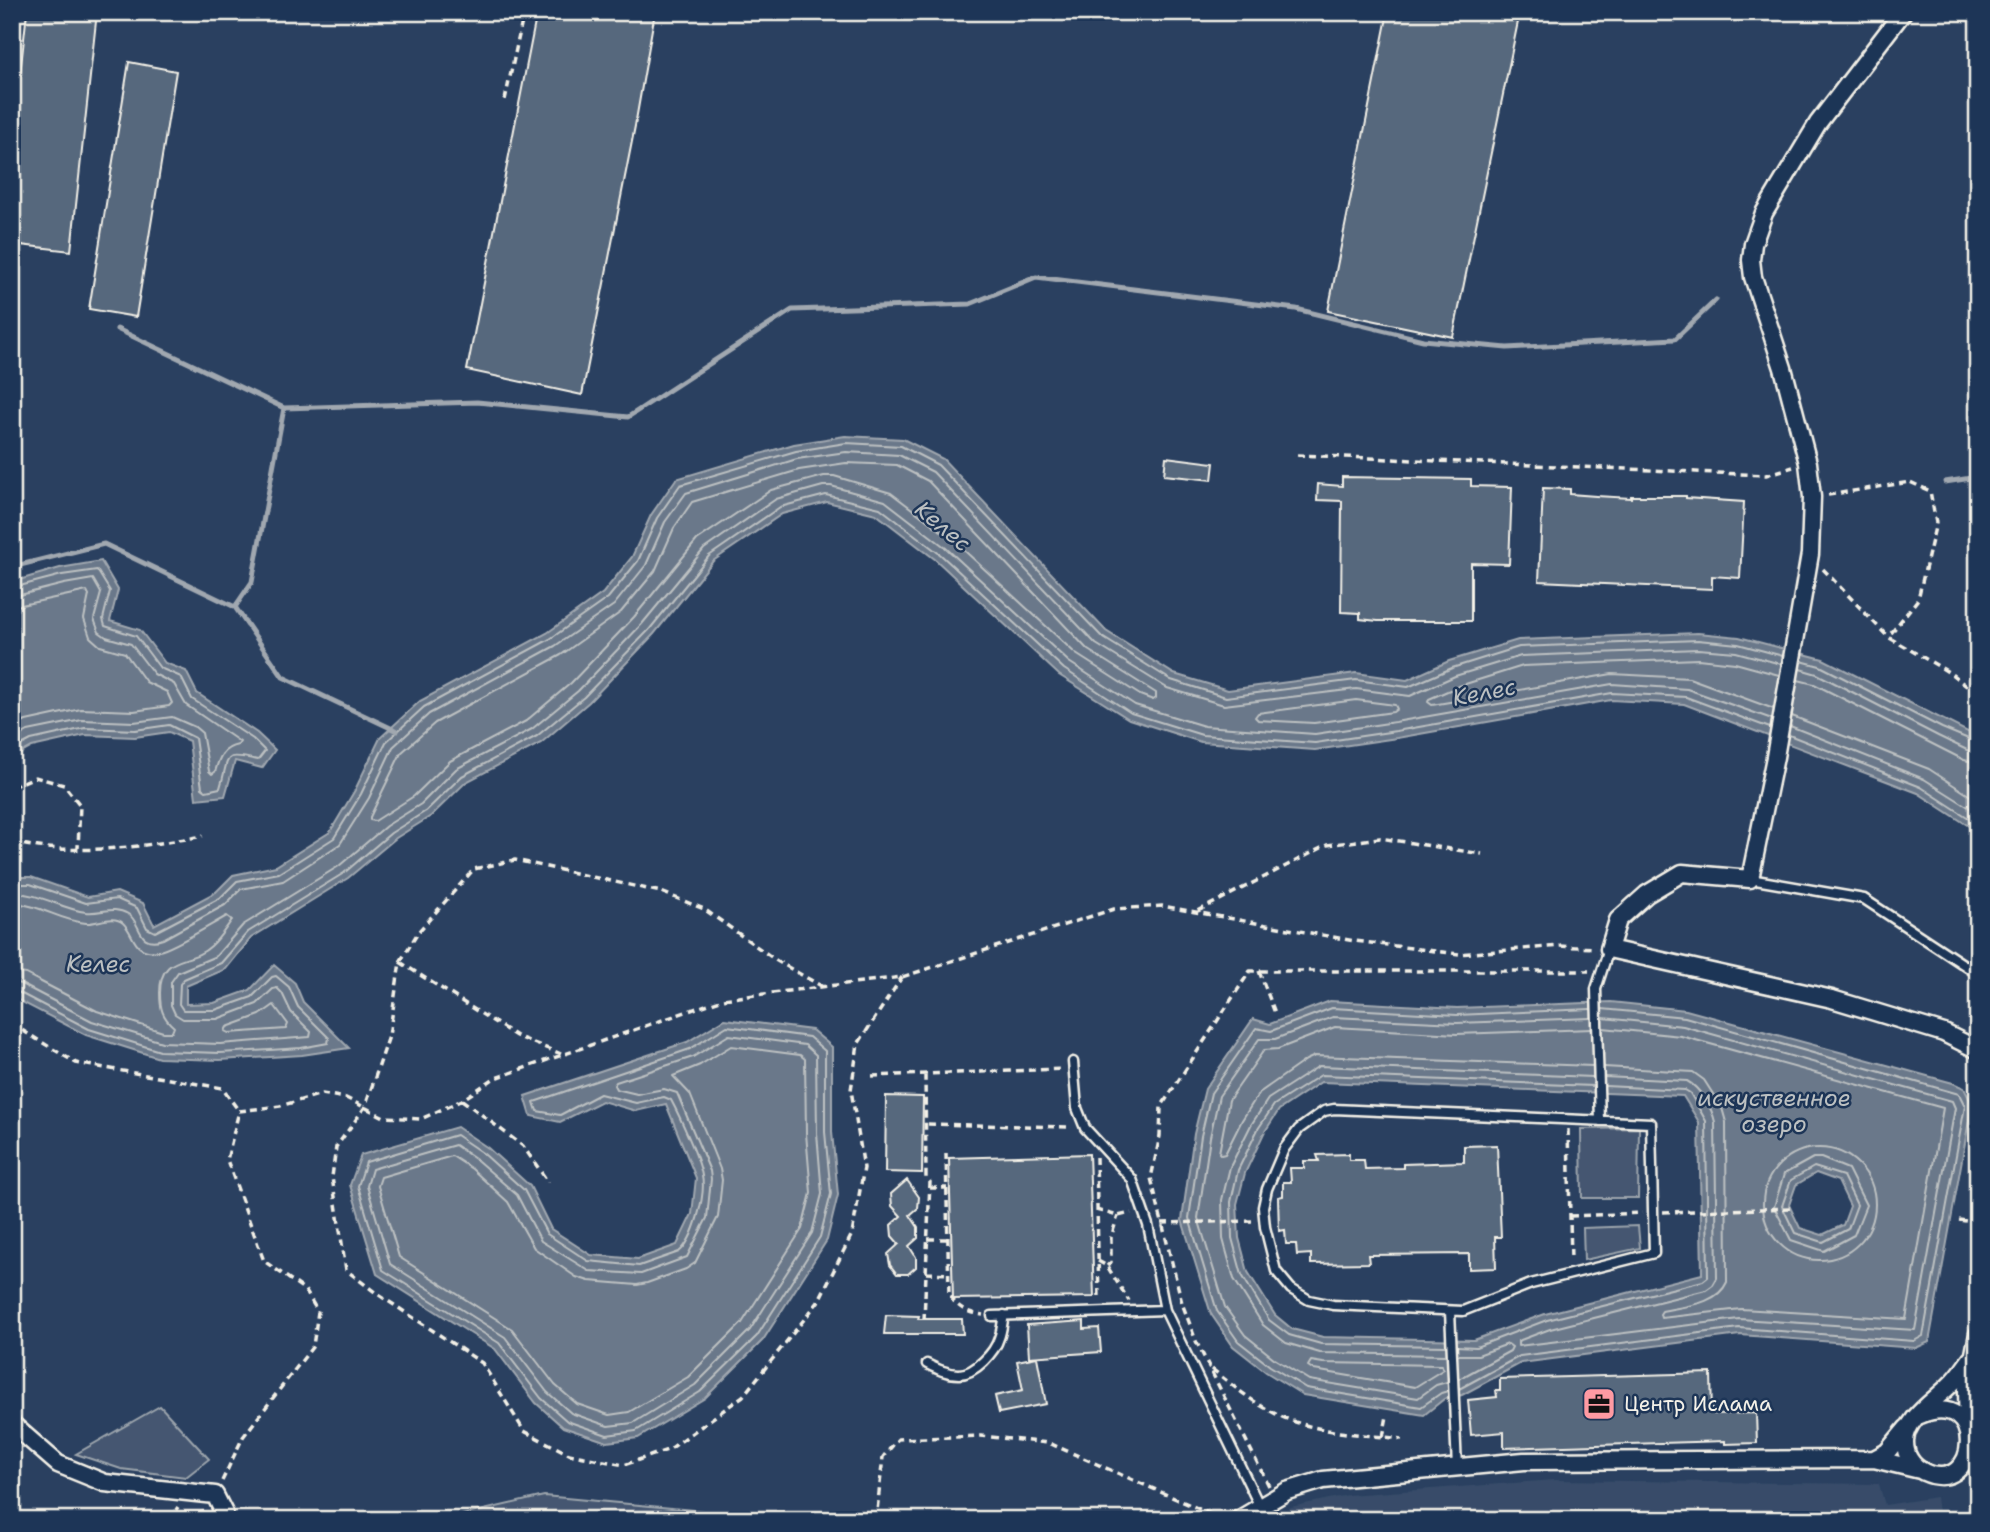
<svg xmlns="http://www.w3.org/2000/svg" width="1990" height="1532" viewBox="0 0 1990 1532" font-family="'Shantell Sans',sans-serif">
<style>
.built{fill:#374c69}
.green{fill:#445771;stroke:#9ca4ac;stroke-width:2}
.water{fill:#6a788a;stroke:#a1a8b0;stroke-width:2;fill-rule:evenodd}
.lines{fill:none;stroke-linecap:round;stroke-linejoin:round}
.shore{stroke:#bdc1c2;stroke-width:2}
.stream{stroke:#a1a8b0;stroke-width:5}
.building{fill:#56677d;stroke:#f4f1e8;stroke-width:2}
.service-casing{stroke:#f4f1e8;stroke-width:13}
.minor-casing{stroke:#f4f1e8;stroke-width:21}
.path{stroke:#f4f1e8;stroke-width:3.5;stroke-dasharray:7 5;stroke-linecap:butt}
.service{stroke:#1d3557;stroke-width:8}
.minor{stroke:#1d3557;stroke-width:16}
.labels{text-anchor:middle;stroke-width:5;stroke-linejoin:round;paint-order:stroke}
.poi-label{font-size:21px;fill:#f4f1e8;stroke:#1d3557;text-anchor:start}
.water-label{font-size:23px;font-style:italic;fill:#bdc1c2;stroke:#1d3557}
</style>
<rect width="100%" height="100%" fill="#2a4060"/>
<filter id="ink" filterUnits="userSpaceOnUse"><feTurbulence type="fractalNoise" baseFrequency=".0143" numOctaves="2"/><feDisplacementMap in="SourceGraphic" scale="14" xChannelSelector="R" yChannelSelector="G"/><feConvolveMatrix kernelMatrix="1 2 1 2 8 2 1 2 1" color-interpolation-filters="sRGB"/></filter>
<g filter="url(#ink)">
<!-- built -->
<path class="built" d="M1554,1480L1879,1484L1885,1505L1936,1497L1939,1520H1272L1291,1507L1348,1495Z"/>
<!-- green -->
<path class="green" d="M1639,1128L1638,1198H1582L1581,1129Z
M1638,1226L1640,1248L1584,1260L1583,1228Z
M160,1406L209,1459L186,1477L121,1469L76,1454Z
M544,1496L703,1511L707,1520H460L458,1516Z"/>
<!-- water -->
<path class="water" d="M845,436L903,439L943,459L1106,631L1174,674L1228,690L1356,673L1407,680L1449,661L1518,640L1698,633L1739,637L1823,659L1978,737V832L1918,793L1684,704L1611,700L1397,738L1315,750L1201,742L1129,719L1059,675L936,560L876,514L827,502L782,514L713,561L654,634L589,702L541,743L466,782L431,816L396,838L348,878L251,938L226,969L186,986V1004L214,1003L250,990L274,965L295,983L303,1002L349,1048L302,1055L220,1060L159,1058L86,1035L12,997V877H31L88,897L117,892L143,903L154,925L216,892L233,875L276,866L330,832L355,790L380,738L420,701L547,633L603,593L632,557L651,515L676,479L794,444Z
M101,561L118,590L110,621L140,630L165,663L186,671L197,693L257,733L275,750L262,768L235,761L225,796L196,799L189,741L169,732L135,737L85,735L32,747L12,758V582L60,568Z
M1330,1001L1457,1008L1611,1002L1686,1010L1953,1083L1964,1088L1972,1104L1929,1342L1916,1348L1740,1335L1521,1363L1462,1395L1444,1399L1424,1415L1303,1395L1266,1372L1233,1346L1211,1314L1182,1220L1194,1134L1205,1089L1253,1019L1270,1024ZM1321,1082L1683,1096L1699,1122L1702,1274L1545,1314L1474,1340L1323,1337L1292,1329L1275,1315L1248,1272L1239,1238L1237,1204L1245,1173L1264,1133L1279,1110ZM1816,1173L1838,1181L1850,1206L1843,1225L1822,1235L1800,1228L1789,1205L1796,1185Z
M725,1019L812,1030L832,1047V1132L838,1195L827,1240L763,1340L705,1398L638,1438L607,1442L563,1427L536,1403L495,1349L377,1274L350,1185L361,1155L457,1127L488,1148L530,1186L551,1229L591,1255L638,1259L677,1245L692,1214L696,1178L666,1104L636,1111L602,1101L560,1122L531,1116L525,1096L687,1042Z"/>
<g class="lines">
<!-- shore -->
<path class="shore" d="M846,463L897,465L928,481L1088,650L1156,693V698L1153,700L1140,695L1076,654L953,540L891,493L834,476H824L771,490L697,540L634,617L571,683L526,721L450,761L414,796L375,821L370,820V817L401,753L435,723L561,655L621,612L655,571L674,528L692,502L799,470Z
M12,588L62,575L97,570L110,591L103,619L105,626L136,636L160,668L181,677L192,699L253,739L265,751L258,760C221,752 230,756 220,788L206,791L202,788L195,738L169,725L135,730L85,728L31,740L12,750
M12,597L64,584L93,579L101,593L94,619L99,632L106,637L131,644L154,674L174,684L186,705L240,742L238,745C222,748 219,758 215,772L212,774L209,771L202,733L195,727L172,717L134,722L82,720L28,731L12,740
M12,607L87,591L89,595L84,619L90,637L100,646L125,653L146,682L167,692L172,703L169,706L134,711L81,709L26,721L12,728
M1801,661L1820,666L1942,728L1978,743
M1800,669L1817,674L1938,736L1969,751L1978,752
M1798,680L1814,684L1964,760L1978,763
M1356,700L1395,705L1397,709L1393,712L1314,723L1258,720L1255,717L1258,713Z
M1774,709L1689,678L1612,674L1432,705L1428,702L1429,699L1459,686L1523,666L1698,659L1735,663L1779,675
M1792,716L1929,769L1978,801
M1790,726L1924,779L1978,813
M1789,735L1921,787L1978,824
M12,884H30L86,903L117,899L137,908L147,928L155,932L220,898L237,881L279,873L334,838L361,794L386,742L424,707L550,639L608,598L638,561L657,518L680,485L796,451L846,443L901,446L938,465L1102,637L1171,680L1226,697L1356,680L1408,687L1452,668L1519,647L1698,640L1738,644L1783,656
M12,893C42,893 60,909 86,912C101,914 113,905 128,914C142,922 136,948 163,939L225,905L241,889L283,881L340,844L369,798L393,747L429,714L555,646L614,605L646,565L665,522L686,493L797,459L846,452L899,455L933,472L1096,644L1167,688L1224,705L1356,689L1410,696L1455,676L1521,656L1698,649L1736,652L1781,664
M12,903C39,904 60,921 86,923C97,924 113,914 123,923C135,934 132,955 159,951C172,949 212,924 227,916L232,920C226,928 219,939 211,946C190,966 160,952 160,993C160,1008 162,1017 174,1027L172,1032H163L97,1011L26,974L12,972
M12,982L21,984L92,1021L162,1042L220,1044L310,1037L311,1032L291,1012L282,993L277,988L273,989L257,1004L217,1019H183L175,1014L171,1005V982L178,972L216,956L243,925L339,866L386,826L421,804L456,769L532,729L578,691L642,624L704,549L776,499L823,486H831L885,501L946,548L1069,662L1135,705L1204,726L1315,734L1395,722L1612,684L1687,689L1772,719
M12,991L18,992L89,1029L160,1051L220,1053L301,1048L328,1043L329,1038L298,1007L289,987L276,976L272,977L252,997L215,1010H183L179,1004L180,984L184,979L221,963L248,932L344,873L391,833L426,811L462,776L537,736L584,697L649,630L709,556L780,507L826,495L880,508L941,555L1064,669L1131,713L1202,735L1315,743L1396,731L1612,693L1686,697L1770,728
M274,1005L288,1024L286,1029L229,1033L225,1031L227,1027L260,1015Z
M1603,1018L1683,1026L1952,1101L1955,1108L1915,1330L1739,1319L1518,1346V1341L1550,1329L1706,1290L1713,1285L1717,1278L1715,1122C1712,1108 1700,1088 1687,1081L1604,1077
M727,1026L809,1037L825,1051V1132L831,1194L820,1237L757,1336L700,1392L636,1431L607,1435L567,1421L541,1398L499,1343L383,1270L358,1186L366,1162L456,1135L484,1154L524,1190L547,1234L588,1261L639,1266L679,1252C694,1240 706,1195 702,1176C700,1160 679,1115 671,1100L664,1097L636,1103L600,1094L560,1115L537,1111L534,1102L690,1049Z
M1603,1028L1681,1036L1943,1108L1906,1319L1741,1309L1661,1318L1660,1314L1662,1311C1684,1306 1717,1305 1727,1282L1726,1122L1722,1108L1704,1080L1693,1072L1604,1067
M1592,1029L1457,1034L1335,1027L1278,1049L1264,1050L1229,1100L1219,1153L1221,1155L1225,1154L1242,1120L1259,1093L1306,1060L1315,1056L1593,1066
M729,1035L805,1045L816,1055L817,1133L822,1194L812,1233L750,1330L695,1385L633,1423L608,1426L571,1413L547,1392L505,1337L390,1264L367,1186L372,1169L455,1145L478,1161L517,1195L541,1241L589,1271L641,1274L687,1257L707,1218L711,1179L710,1171L677,1093L664,1089L637,1094L616,1089L614,1085L616,1082L693,1057Z
M731,1046L800,1055L805,1059L806,1133L811,1193L802,1229L742,1323L688,1377L629,1412L609,1415L577,1404L555,1385L512,1329L399,1257L378,1186L381,1177L452,1156L472,1169L508,1202L534,1248L576,1277L589,1281L637,1285L647,1283L686,1269L695,1263L718,1217L722,1180L720,1169L690,1094L673,1076L700,1065Z
M1763 1204a56 56 0 1 1 112 0a56 56 0 1 1-112 0Z
M1813,1158H1821L1848,1169L1866,1205L1854,1235L1824,1251L1791,1240L1774,1207L1784,1174Z
M1814,1167L1843,1176L1857,1205L1848,1229L1823,1242L1795,1233L1782,1206L1791,1180Z
M1446,1346L1321,1344L1289,1335L1269,1320L1242,1275L1232,1238L1231,1202L1238,1170L1258,1129L1274,1105L1321,1075L1593,1086
M1457,1346L1476,1347L1547,1320L1703,1281L1708,1277L1706,1121L1690,1093L1685,1090L1605,1086
M1446,1355L1320,1353L1286,1343L1263,1325L1234,1279L1223,1239L1222,1200L1230,1167L1251,1125L1268,1099L1319,1066L1593,1077
M1458,1355H1478L1508,1344L1512,1347L1510,1351L1459,1379
M1311,1361L1323,1363L1441,1365L1444,1369L1415,1387L1314,1370L1308,1366Z
M1447,1382L1436,1385L1418,1398L1309,1380L1275,1359L1245,1335L1225,1307L1198,1218L1210,1137L1219,1096L1259,1039H1275L1333,1017L1457,1023L1591,1018
M1459,1389L1520,1356L1739,1328L1914,1341L1923,1336L1965,1106L1959,1094L1685,1017L1602,1009
M1448,1391L1441,1393L1421,1407L1306,1388L1270,1366L1238,1341L1217,1311L1189,1218L1201,1136L1211,1093L1256,1028L1271,1031L1332,1008L1457,1015L1591,1009"/>
<!-- stream -->
<path class="stream" d="M117,329L284,408L252,582L235,607
M284,408L477,402L628,417L792,310L970,304L1036,277L1296,309L1423,340L1507,348L1675,339L1716,300
M1945,482L1978,477
M12,567L104,544L235,607L283,677L397,731
M198,1520L203,1513"/>
</g>
<!-- building -->
<path class="building" d="M27,12H97L71,251L12,244V146Z
M537,12H655L635,126L582,395L467,370Z
M1388,12H1520L1453,337L1328,311Z
M129,62L176,71L136,317L89,309Z
M1166,457L1214,463L1212,480L1164,475Z
M1342,477L1471,479V486L1512,487L1509,564L1471,563V621H1378L1360,619V613L1341,612L1342,501L1317,500L1318,484L1342,486Z
M1543,488L1570,489V494L1596,496L1631,498V496H1686V498L1744,502L1740,578L1712,576V589L1539,581Z
M886,1096L923,1097L922,1173L885,1172Z
M1497,1145L1501,1237H1495L1496,1268L1469,1269V1254L1368,1255L1369,1263L1311,1264V1254L1297,1255L1296,1244H1286L1285,1230L1279,1231L1278,1197L1283,1196V1182H1291L1290,1168H1304V1161H1319L1317,1155L1349,1154V1160H1364L1365,1169L1403,1168V1164L1464,1162V1146Z
M1089,1154L1094,1297L953,1299L949,1158Z
M907,1180L919,1197L918,1208L910,1215L918,1227V1238L909,1246L916,1257V1267L908,1274H897L890,1265L888,1254L899,1244L892,1236L891,1225L901,1216L892,1206L891,1194Z
M886,1315L919,1316L918,1319H962L963,1334H884Z
M1084,1321V1329L1099,1328L1101,1352L1029,1357L1027,1325Z
M1037,1357L1046,1404L999,1413L995,1396L1023,1390L1017,1361Z
M1711,1373L1712,1414L1756,1413L1757,1443L1725,1444V1441L1504,1448V1432L1471,1435L1468,1400L1497,1397L1496,1390H1500V1379Z"/>
<g class="lines">
<defs>
<path id="service" d="M1750,879L1864,899L1978,974
M1073,1062L1077,1108L1085,1128L1132,1179L1148,1225L1165,1310L1260,1507
M1334,1109L1651,1123L1654,1253L1531,1284L1463,1311L1333,1305L1309,1300L1291,1289L1276,1271L1265,1227L1263,1207L1267,1189L1284,1149L1299,1129L1324,1111Z
M1600,1121L1596,989L1609,949
M1450,1311L1457,1468
M992,1316L1165,1310
M927,1364C937,1369 947,1374 959,1374C975,1374 995,1352 999,1338C1002,1331 1002,1323 1004,1315"/>
<path id="minor" d="M1903,12L1818,123L1764,213L1753,244L1751,260L1753,277L1783,368L1808,463L1812,497L1810,554L1775,757L1750,879L1682,873L1647,894L1618,920L1609,949L1832,999L1944,1033L1978,1050
M1920,1415C1988,1387 1981,1498 1924,1472C1912,1466 1905,1455 1905,1442C1905,1418 1936,1400 1951,1384C1959,1377 1965,1367 1971,1359
M12,1424L58,1464L105,1483L215,1495L224,1513L222,1520
M1968,1430L1967,1389L1978,1334
M1874,1459L1887,1452L1907,1428
M1238,1520L1287,1491L1323,1480L1524,1461L1874,1459L1920,1470"/>
</defs>
<!-- service casing -->
<use href="#service" class="service-casing"/>
<!-- minor casing -->
<use href="#minor" class="minor-casing"/>
<!-- path -->
<path class="path" d="M505,100L524,12
M1297,455L1766,475L1793,467
M1828,495L1910,482L1930,491L1936,523L1918,599L1888,637
M1823,569L1888,637L1950,673L1978,695
M12,787L35,777L64,785L80,805L78,848
M12,842C76,857 139,847 203,836
M1198,911L1327,845L1380,838L1482,854
M400,962L516,1036L561,1054
M1259,971L1275,1013
M823,987L777,961L704,909L661,892L515,860L474,869L419,931L400,962L389,1036L365,1107L336,1147L332,1177L346,1270L376,1293L482,1363L524,1431L569,1454L624,1465L670,1449L743,1396L818,1302L852,1234L864,1168L851,1090L858,1044L902,977
M12,1024L76,1063L222,1088L239,1111
M872,1076L1063,1069
M12,1093L15,1099L12,1103
M462,1100L523,1146L548,1182
M239,1111L280,1106L322,1094L346,1098L384,1117L421,1119L462,1100L493,1079L723,999L902,977L1114,909L1162,906L1355,941L1459,954L1560,946L1593,948
M928,1124L1072,1127
M1568,1129L1571,1261
M946,1153L949,1295C958,1308 967,1313 983,1315
M1096,1157L1099,1300
M930,1188H947
M1096,1210L1118,1216L1131,1213
M1663,1212L1794,1208
M1570,1216L1642,1213
M1959,1220L1978,1223
M1162,1223L1252,1221
M928,1239H948
M1098,1261L1107,1266L1129,1301
M1107,1266L1111,1262V1237L1118,1216
M926,1273L949,1274
M924,1320L930,1182L926,1178L925,1074
M1212,1369C1232,1385 1251,1401 1274,1413C1313,1433 1360,1434 1402,1439
M1383,1437L1387,1416
M222,1481L243,1437L313,1346L318,1312L305,1290L264,1261L227,1160L239,1111
M1269,1486L1196,1341L1182,1303L1151,1178L1160,1136L1161,1107L1250,971H1589
M169,1520L178,1507
M876,1520L883,1457L898,1439L981,1436L1049,1443L1222,1519"/>
<!-- service -->
<use href="#service" class="service"/>
<!-- minor -->
<use href="#minor" class="minor"/>
</g>
</g>
<!-- icons -->
<defs>
<symbol id="office-square" viewBox="-11 -11 22 22"><rect x="-9" y="-9" width="18" height="18" rx="4" fill="#ff9aa2" stroke="#1d3557"/><path d="M-6-3h4V-5.5h4V-3h4V5H-6ZM-1-4.5V-3h2v-1.5ZM-6 0V1H6V0Z" fill="#111"/></symbol>
</defs>
<g fill-rule="evenodd">
<use href="#office-square" x="1580" y="1385" width="38" height="38"/>
</g>
<g class="labels">
<!-- poi labels -->
<g class="poi-label">
<text x="1624" y="1411">Центр Ислама</text>
</g>
<!-- water labels -->
<g class="water-label">
<text transform="translate(943 526) rotate(40)" y="8">Келес</text>
<text transform="translate(1484 692) rotate(-11)" y="8">Келес</text>
<text x="98" y="972">Келес</text>
<text x="1774" y="1106">искуственное<tspan x="1774" dy="26">озеро</tspan></text>
</g>
</g>
<!-- margin -->
<rect width="1990" height="1532" fill="none" stroke="#1d3557" stroke-width="42"/>
<rect x="21" y="21" width="1948" height="1490" fill="none" stroke="#f4f1e8" stroke-width="2.5" filter="url(#ink)"/>
</svg>
